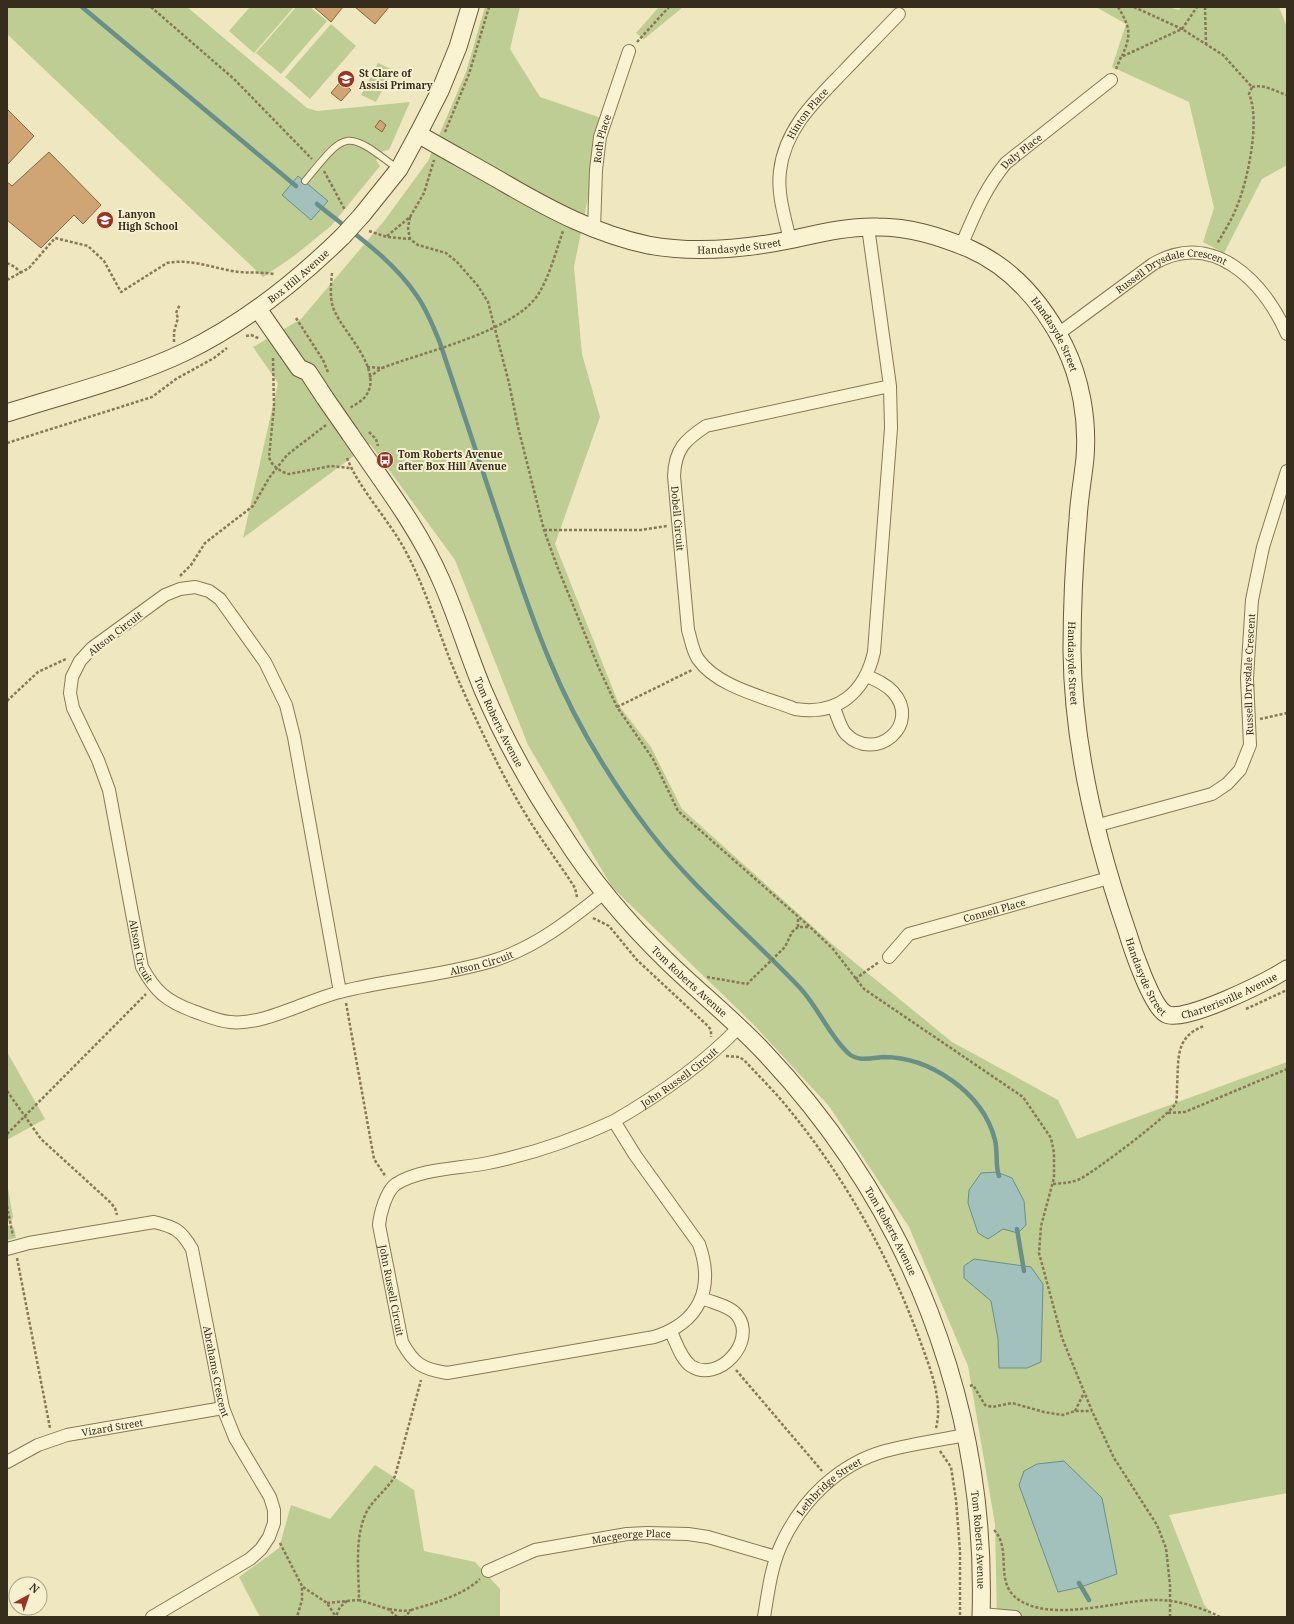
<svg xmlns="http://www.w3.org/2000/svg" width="1294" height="1624" viewBox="0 0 1294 1624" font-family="'Noto Serif',serif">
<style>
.green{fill:#becd93}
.water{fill:#a2c1bc;stroke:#698f8b}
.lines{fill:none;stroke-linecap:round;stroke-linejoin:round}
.stream{stroke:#698f8b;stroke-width:4.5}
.building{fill:#cfa673;stroke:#88653c}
.lane-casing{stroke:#887857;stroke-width:8}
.street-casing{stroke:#887857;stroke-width:14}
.secondary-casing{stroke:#6a593a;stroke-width:19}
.path{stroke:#887857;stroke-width:2.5;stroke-dasharray:3 2;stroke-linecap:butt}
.lane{stroke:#faf3d2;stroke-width:6}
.street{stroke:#faf3d2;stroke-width:12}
.secondary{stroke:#faf3d2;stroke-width:17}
.secondary-bridge-casing{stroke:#6a593a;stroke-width:19;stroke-linecap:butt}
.secondary-bridge{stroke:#faf3d2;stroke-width:17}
.labels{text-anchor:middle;stroke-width:4;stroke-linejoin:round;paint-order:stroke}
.poi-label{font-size:10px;font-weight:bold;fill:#372d1c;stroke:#f6f0cf;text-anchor:start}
.street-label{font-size:10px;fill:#372d1c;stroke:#f6f0cf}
</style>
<rect width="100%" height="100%" fill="#efe7bf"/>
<!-- green -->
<path class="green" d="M7,7H187L307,108L317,111L410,102L389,150L383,151L376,160L380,166L331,226L294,256L263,277L7,34Z
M250,7H294L254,53L229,31Z
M296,7H310L327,21L281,74L256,53Z
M485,7H520L510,49L540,97L604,119L574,267L582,354L600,417L555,544L620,707L651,747L682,809L832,944L952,1042L1058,1100L1077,1139L1287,1062V1493L1169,1515L1204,1604L1214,1617H997L995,1524L968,1366L909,1227L829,1106L753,1024L612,887L528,745L455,560L370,444L243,538L278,383L253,347L301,319L384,221L428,161L466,72Z
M659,7H683L644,39L636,33Z
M1096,7H1168L1179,10L1181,7H1279L1287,27V165L1262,179L1224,253L1203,242L1214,208L1189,102L1112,67L1126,24Z
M331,24L356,46L310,99L285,77Z
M378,63L393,70L376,102L361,95Z
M7,1052L45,1119L7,1140Z
M7,1183L13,1217L11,1221H7Z
M7,1225L14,1228L16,1238L7,1240Z
M375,1465L414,1490L424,1551L475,1562L500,1589V1617H260L239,1577L279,1548L291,1505L330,1519Z"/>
<!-- water -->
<path class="water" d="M298,176L328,201L311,220L282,195Z
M997,1172L1012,1178L1024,1201L1026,1225L1018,1233L1003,1229L988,1239L978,1233L968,1203L969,1190L981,1173Z
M974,1259L1031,1267L1043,1284L1041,1362L1027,1368H999L998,1339L991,1301L964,1278V1266Z
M1064,1461L1102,1498L1117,1574L1081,1587L1058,1592L1019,1485L1024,1471L1037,1464Z"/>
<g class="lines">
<!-- stream -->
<path class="stream" d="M82,7L296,186
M317,204C351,232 392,258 417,296C427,310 433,326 440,343C457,395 475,447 492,499C510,552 527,607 549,659C574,720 610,780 650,832C695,890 751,936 801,989C819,1009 829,1035 848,1053C857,1062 872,1058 883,1057C931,1057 983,1093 995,1140C998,1152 995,1165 999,1176
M1017,1229L1024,1271
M1079,1583L1089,1600"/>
</g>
<!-- building -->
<path class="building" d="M314,7H343L331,22Z
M355,7H389L375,24Z
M341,81L351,90L341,101L331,93Z
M7,109L34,136L7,165Z
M380,120L386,125L382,132L375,127Z
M49,152L101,205L83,224L74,215L41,248L7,220V182L12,186Z"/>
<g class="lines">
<defs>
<path id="lane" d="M305,181C347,130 345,129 398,169"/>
<g id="street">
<path id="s1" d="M868,227L890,386L706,426C685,440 675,449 674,476L688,630C691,639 692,650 698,659C717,687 765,697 795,709C838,716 865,692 874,652L891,428L890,386"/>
<path id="s2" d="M594,229L596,170L600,137L629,51"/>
<path id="s3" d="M790,240C785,218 777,194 780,171C785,128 816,100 844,71C862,52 881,33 899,14"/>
<path id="s4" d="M961,246C974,216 985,188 1006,163L1111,80"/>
<path id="s5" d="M1058,334L1153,264C1213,229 1263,281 1287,334"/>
<path d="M833,706C837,714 840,728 846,734C876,764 922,724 893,692C886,684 876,680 867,676"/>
<path id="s6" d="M1095,826L1212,794L1227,784L1240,770L1250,745L1247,678L1252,600L1263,547L1287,471"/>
<path id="s7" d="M889,957L909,934L1109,878"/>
<path id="s8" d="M340,992L294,737L286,705L265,662L220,599L209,591L195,587L180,589L165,595L92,648L80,661L72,677L70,693L73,708L98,760L109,790L142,967C155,991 166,1001 193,1011C205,1015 217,1021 230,1022C263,1026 307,1000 340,992C390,979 442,976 492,961C535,948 570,920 605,892"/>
<path id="s9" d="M614,1121C573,1140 532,1154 488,1163C458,1169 422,1168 396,1184C386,1191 380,1214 379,1225L402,1342C414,1364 422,1369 447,1373L654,1337C699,1323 715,1289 699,1244L635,1155L614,1121C659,1095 703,1065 739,1027"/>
<path id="s10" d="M7,1249L29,1243L154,1222C175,1227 181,1230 192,1249L223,1408L235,1438L270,1497L274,1510V1523L269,1537L261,1549L250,1559L152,1617"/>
<path d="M671,1332C676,1342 681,1359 691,1366C718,1384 758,1341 737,1315C730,1306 713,1303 702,1298"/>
<path id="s11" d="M7,1462L38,1445L67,1435L223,1408"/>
<path id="s12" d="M488,1571L535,1550L627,1534L647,1533L688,1534L708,1537L776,1557"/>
<path d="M981,1614L1015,1617"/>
<path id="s13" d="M764,1617C768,1593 771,1566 782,1543C802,1500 839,1464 885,1451C912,1444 939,1440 966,1435"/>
</g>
<g id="secondary">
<path id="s14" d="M418,134C447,151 477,167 506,184C551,210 596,234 648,245C696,254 746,249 794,239C821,233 850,226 878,227C910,227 938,236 968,248C1012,267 1042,302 1064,345C1081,379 1088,420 1085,458C1083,478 1079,499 1078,519C1074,563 1072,607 1072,651C1073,747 1096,841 1127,931C1132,948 1152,1007 1166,1014C1184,1024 1268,981 1287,969"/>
<path d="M362,215L399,169L418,134L440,91L458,47L470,7"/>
<path d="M258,309L299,368L308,372L325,398"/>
<path id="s15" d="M7,413C66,394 128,379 185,352C245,323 296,282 343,236"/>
<path id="s16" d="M350,434C382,481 418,527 441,580C457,616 468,654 483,690C505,741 532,789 563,835C592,881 629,924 668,962C700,993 734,1020 764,1052C909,1205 988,1405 981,1617"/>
</g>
</defs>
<!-- lane casing -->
<use href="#lane" class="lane-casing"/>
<!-- street casing -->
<use href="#street" class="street-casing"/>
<!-- secondary casing -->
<use href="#secondary" class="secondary-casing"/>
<!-- path -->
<path class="path" d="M151,7L234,79L312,159
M1118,7C1130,27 1132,34 1122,56
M1134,7L1182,29L1223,55L1252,87L1249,94C1261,121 1247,185 1235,211C1230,223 1223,233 1217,244
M1205,7L1206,44
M637,42L669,7
M1116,69L1121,57L1182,29L1197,7
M1252,87C1265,84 1274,91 1287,95
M445,132L469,74L489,7
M324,171L345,210
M410,217L424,193L434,160
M369,231L387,237L410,239L418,245L446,253L457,262L478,286L488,302L509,383L518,427L544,530L557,566L598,666L617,707L653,759L678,811L810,927L833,949L864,989L1023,1097L1051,1138L1054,1153V1178L1041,1226L1039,1253L1062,1338L1092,1411L1114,1458L1157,1525L1166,1548L1170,1585V1617
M387,236L410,217L408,228L410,239
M7,263L15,267L21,273
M332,273C331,286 329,300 335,312C345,334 385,372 365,397C361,402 354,405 350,408
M7,280L29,268L55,238L88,246L104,261L121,292L167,263C191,258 215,269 239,272C251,273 262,272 274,274
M296,318L323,360L328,372
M246,336L251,335L260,339
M174,342V332L178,318L176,313L180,304
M273,358L274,407L269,457C271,465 280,472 289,474L331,466L350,468
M367,367L382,368C423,352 517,331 539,293C550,275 556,251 563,231
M369,377L382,368
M369,432L376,439L378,446
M7,443L152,397L176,379L214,358L227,348
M347,458C359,489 390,521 406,552C429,595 441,642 461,686C482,733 504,780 531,823C545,845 561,866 575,888L577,897
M544,530H641L667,526
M180,576L191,565L205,543L253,506L269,478L287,455L326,425
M7,701L38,672L66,659
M617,707L692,670
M1260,719L1287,713
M593,918L609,926L637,960L708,1026L711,1030V1037
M798,927V917
M707,977L747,984L785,947L792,932L798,927H810
M855,979L879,962
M346,1003L374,1159L386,1177
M1246,1009L1287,990
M726,1056L739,1057L744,1060C757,1074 771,1088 783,1102C844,1175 890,1257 922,1346C931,1371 943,1401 936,1428
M7,1091L41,1139L110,1202L115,1208L117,1215
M1168,1113L1185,1112L1287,1069
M7,1134L146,994
M1053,1184C1063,1183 1071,1183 1080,1179C1094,1172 1171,1114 1176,1103C1177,1099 1177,1092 1177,1087C1179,1060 1174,1037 1204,1026
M7,1206L13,1236
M17,1258L50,1428
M736,1370L822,1471
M970,1386L973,1385L985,1405L992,1407L1012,1403L1044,1412L1063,1415L1075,1411H1092
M1075,1411L1084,1393
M940,1451L951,1467L956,1500L960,1551V1617
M994,1530C1012,1549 995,1579 1015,1597C1048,1624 1114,1601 1152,1600C1174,1599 1201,1607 1220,1617
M280,1543L302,1586V1600L297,1617
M303,1587L327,1603L336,1617
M347,1601L359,1600
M327,1603L347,1601L340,1607L336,1616
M389,1609L403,1611L411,1610L405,1617
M411,1610C434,1603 462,1596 480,1579
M397,1617L388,1609L359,1600C359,1573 354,1539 366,1513C373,1499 387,1490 395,1476L421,1380"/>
<!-- lane -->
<use href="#lane" class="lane"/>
<!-- street -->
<use href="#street" class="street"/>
<!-- secondary -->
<use href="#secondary" class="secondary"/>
<defs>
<path id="secondary-bridge" d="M343,236L362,215
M325,398L350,434"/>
</defs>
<!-- secondary-bridge casing -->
<use href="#secondary-bridge" class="secondary-bridge-casing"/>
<!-- secondary-bridge -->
<use href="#secondary-bridge" class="secondary-bridge"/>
</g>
<!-- icons -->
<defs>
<symbol id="school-disc" viewBox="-11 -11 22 22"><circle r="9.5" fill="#993425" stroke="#f6f0cf"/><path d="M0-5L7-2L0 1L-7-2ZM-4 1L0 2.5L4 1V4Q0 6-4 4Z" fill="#fff"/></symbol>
<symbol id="bus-disc" viewBox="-11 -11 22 22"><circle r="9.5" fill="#993425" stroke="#f6f0cf"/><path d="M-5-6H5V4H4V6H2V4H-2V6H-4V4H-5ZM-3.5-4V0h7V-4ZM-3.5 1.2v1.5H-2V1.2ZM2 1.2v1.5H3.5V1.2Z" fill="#fff"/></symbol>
</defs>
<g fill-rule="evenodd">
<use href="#school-disc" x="336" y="69" width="20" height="20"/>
<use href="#school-disc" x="95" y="210" width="20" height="20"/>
<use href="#bus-disc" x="375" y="450" width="20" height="20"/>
</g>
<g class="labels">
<!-- poi labels -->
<g class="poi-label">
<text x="359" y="77">St Clare of<tspan x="359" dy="12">Assisi Primary</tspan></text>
<text x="118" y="218">Lanyon<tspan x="118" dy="12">High School</tspan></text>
<text x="398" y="458">Tom Roberts Avenue<tspan x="398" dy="12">after Box Hill Avenue</tspan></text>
</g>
<!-- street labels -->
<g class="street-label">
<text dy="4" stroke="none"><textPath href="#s3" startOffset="135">Hinton Place</textPath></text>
<text dy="4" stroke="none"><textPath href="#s2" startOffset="91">Roth Place</textPath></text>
<text dy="4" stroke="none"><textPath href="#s4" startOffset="114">Daly Place</textPath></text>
<text dy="4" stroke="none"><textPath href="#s14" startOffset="348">Handasyde Street</textPath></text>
<text dy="4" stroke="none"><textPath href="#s15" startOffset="325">Box Hill Avenue</textPath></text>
<text dy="4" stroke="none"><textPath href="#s5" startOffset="134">Russell Drysdale Crescent</textPath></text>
<text dy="4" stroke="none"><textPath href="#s14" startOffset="707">Handasyde Street</textPath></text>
<text dy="4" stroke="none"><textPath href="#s1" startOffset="454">Dobell Circuit</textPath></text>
<text transform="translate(115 633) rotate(-38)" y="4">Altson Circuit</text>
<text dy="4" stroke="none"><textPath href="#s14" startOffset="1043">Handasyde Street</textPath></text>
<text dy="4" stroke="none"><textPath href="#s6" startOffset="256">Russell Drysdale Crescent</textPath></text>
<text dy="4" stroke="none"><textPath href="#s16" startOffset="326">Tom Roberts Avenue</textPath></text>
<text dy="4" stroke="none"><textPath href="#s7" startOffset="119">Connell Place</textPath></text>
<text dy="4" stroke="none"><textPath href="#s8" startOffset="888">Altson Circuit</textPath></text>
<text dy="4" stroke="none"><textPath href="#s8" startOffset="1271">Altson Circuit</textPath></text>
<text dy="4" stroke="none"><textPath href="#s14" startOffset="1367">Handasyde Street</textPath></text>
<text dy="4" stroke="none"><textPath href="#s16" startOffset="650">Tom Roberts Avenue</textPath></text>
<text dy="4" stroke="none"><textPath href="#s14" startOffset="1477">Charterisville Avenue</textPath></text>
<text dy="4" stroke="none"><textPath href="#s9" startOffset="1007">John Russell Circuit</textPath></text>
<text dy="4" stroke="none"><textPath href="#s16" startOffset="973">Tom Roberts Avenue</textPath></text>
<text dy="4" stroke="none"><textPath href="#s9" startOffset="340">John Russell Circuit</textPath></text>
<text dy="4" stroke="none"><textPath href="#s10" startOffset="323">Abrahams Crescent</textPath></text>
<text dy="4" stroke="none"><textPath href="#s11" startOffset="112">Vizard Street</textPath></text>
<text dy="4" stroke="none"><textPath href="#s13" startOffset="151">Lethbridge Street</textPath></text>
<text dy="4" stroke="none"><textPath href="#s12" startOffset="149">Macgeorge Place</textPath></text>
<text dy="4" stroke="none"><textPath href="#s16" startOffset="1297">Tom Roberts Avenue</textPath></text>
</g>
</g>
<!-- border -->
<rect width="1294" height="1624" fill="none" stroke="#372d1c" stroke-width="16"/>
<!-- north arrow -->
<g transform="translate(28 1596) rotate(40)"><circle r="19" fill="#f6f0cf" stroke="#aaa287"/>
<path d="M0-3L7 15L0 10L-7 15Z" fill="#993425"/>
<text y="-6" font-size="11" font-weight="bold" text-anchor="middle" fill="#372d1c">N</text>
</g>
</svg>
